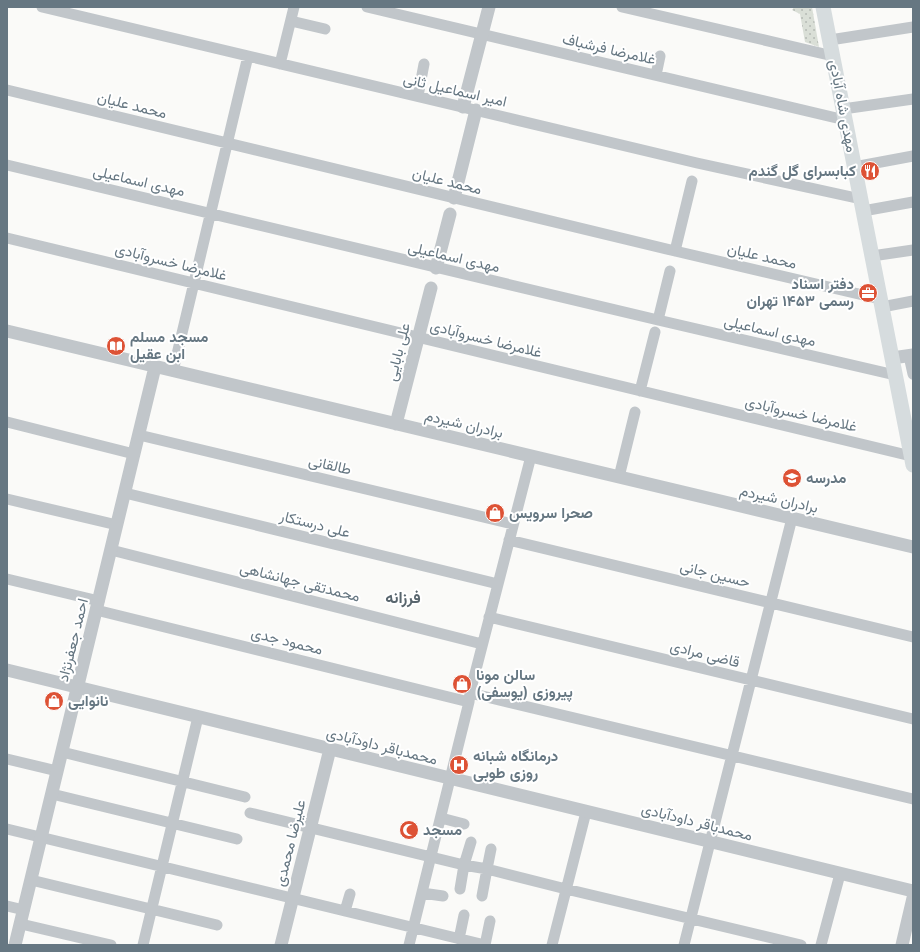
<svg xmlns="http://www.w3.org/2000/svg" width="920" height="952" viewBox="0 0 920 952" font-family="Mulish,Vazirmatn,sans-serif">
<style>
.grass{fill:url(#grass-dots)}
.lines{fill:none;stroke-linecap:round;stroke-linejoin:round}
.minor{stroke:#c1c6ca;stroke-width:11}
.tertiary{stroke:#c1c6ca;stroke-width:13}
.secondary{stroke:#d6dcde;stroke-width:15}
.labels{text-anchor:middle;stroke-width:4;stroke-linejoin:round;paint-order:stroke}
.street-label{font-size:15px;fill:#667782;stroke:#fff}
.poi-label{font-size:15px;font-weight:bold;fill:#667782;stroke:#fff;text-anchor:start}
.neighbourhood-label{font-size:16px;font-weight:bold;fill:#58656d;stroke:#fff}
</style>
<defs>
<pattern id="grass-dots" width="8" height="8" patternUnits="userSpaceOnUse"><rect width="8" height="8" fill="#dadfd7"/><path d="M2 2h.1M6 6h.1" fill="none" stroke="#b5bab4" stroke-width="1.8" stroke-linecap="round"/></pattern>
</defs>
<rect width="100%" height="100%" fill="#fafaf8"/>
<!-- grass -->
<path class="grass" d="M794,7H812L819,47L805,42L800,14L792,10Z"/>
<g class="lines">
<!-- minor -->
<path class="minor" d="M42,7L697,163L861,199
M367,7L845,120
M622,7L833,56
M291,21L325,29
M830,40L913,27
M280,64L294,7
M656,75L660,56
M7,90L675,251L880,299
M418,96L424,64
M843,109L913,99
M7,165L658,320L895,375
M854,167L913,156
M863,211L913,202
M7,238L911,456
M675,251L692,181
M872,256L913,250
M882,307L913,301
M658,320L670,271
M909,356L913,374
M173,371L248,56
M640,391L655,332
M7,422L134,454
M139,435L513,524
M619,477L635,412
M125,493L498,584
M7,499L117,525
M509,540L913,637
M111,550L482,644
M7,579L99,601
M96,610L469,702
M489,617L913,719
M470,693L913,799
M62,752L245,797
M7,759L57,771
M52,794L237,839
M250,813L464,865L487,869L566,889L801,945
M441,818L464,824
M7,829L485,945
M31,880L217,925
M460,889L464,865L471,842
M422,893L443,896
M482,896L487,869L491,849
M7,906L24,910
M345,911L350,894
M21,924L111,945
M459,939L464,915
M143,945L198,717
M409,945L469,702L470,693L531,456
M485,945L490,921
M552,945L586,812
M684,945L792,518
M821,945L840,874"/>
<!-- tertiary -->
<path class="tertiary" d="M463,107L489,7
M454,198L476,110
M436,268L450,214
M7,331L913,547
M892,358L913,355
M396,424L431,288
M7,670L913,891
M15,945L155,367
M281,945L330,749
M902,945L913,898"/>
<!-- secondary -->
<path class="secondary" d="M823,7L913,465"/>
</g>
<!-- icons -->
<defs>
<symbol id="restaurant-disc" viewBox="-11 -11 22 22"><circle r="9.5" fill="#dd5235" stroke="#fff"/><path d="M-5-6h1v4h1v-4h1v4h1v-4h1v5L-1.5 .5V6h-2V.5L-5-1ZM5-6V6H3V1.5H1.5Q1.5-4 5-6Z" fill="#fff"/></symbol>
<symbol id="office-disc" viewBox="-11 -11 22 22"><circle r="9.5" fill="#dd5235" stroke="#fff"/><path d="M-6-3h4V-5.5h4V-3h4V5H-6ZM-1-4.5V-3h2v-1.5ZM-6 0V1H6V0Z" fill="#fff"/></symbol>
<symbol id="library-disc" viewBox="-11 -11 22 22"><circle r="9.5" fill="#dd5235" stroke="#fff"/><path d="M-6-4Q-3-5.5-.7-3.5V5Q-3 3-6 4ZM6-4Q3-5.5 .7-3.5V5Q3 3 6 4Z" fill="#fff"/></symbol>
<symbol id="school-disc" viewBox="-11 -11 22 22"><circle r="9.5" fill="#dd5235" stroke="#fff"/><path d="M0-5L7-2L0 1L-7-2ZM-4 1L0 2.5L4 1V4Q0 6-4 4Z" fill="#fff"/></symbol>
<symbol id="shop-disc" viewBox="-11 -11 22 22"><circle r="9.5" fill="#dd5235" stroke="#fff"/><path d="M-5-2.5h2.3a2.7 3.5 0 0 1 5.4 0H5L5.5 6h-11ZM-1.5-2.5h3a1.5 2.3 0 0 0-3 0Z" fill="#fff"/></symbol>
<symbol id="hospital-disc" viewBox="-11 -11 22 22"><circle r="9.5" fill="#dd5235" stroke="#fff"/><path d="M-5-5h3v3.5h4V-5h3V5h-3V1.5h-4V5h-3Z" fill="#fff"/></symbol>
<symbol id="mosque-disc" viewBox="-11 -11 22 22"><circle r="9.5" fill="#dd5235" stroke="#fff"/><path d="M3.5-4.9A6 6 0 1 0 3.5 4.9A5 5 0 1 1 3.5-4.9Z" fill="#fff"/></symbol>
</defs>
<g fill-rule="evenodd">
<use href="#restaurant-disc" x="859" y="160" width="22" height="22"/>
<use href="#office-disc" x="857" y="282" width="22" height="22"/>
<use href="#library-disc" x="105" y="335" width="22" height="22"/>
<use href="#school-disc" x="781" y="467" width="22" height="22"/>
<use href="#shop-disc" x="484" y="502" width="22" height="22"/>
<use href="#shop-disc" x="451" y="673" width="22" height="22"/>
<use href="#shop-disc" x="43" y="690" width="22" height="22"/>
<use href="#hospital-disc" x="448" y="754" width="22" height="22"/>
<use href="#mosque-disc" x="398" y="819" width="22" height="22"/>
</g>
<g class="labels">
<!-- street labels -->
<g class="street-label">
<text transform="translate(609 49) rotate(13)" y="5">غلامرضا فرشباف</text>
<text transform="translate(455 90) rotate(13)" y="5">امیر اسماعیل ثانی</text>
<text transform="translate(132 105) rotate(14)" y="5">محمد علیان</text>
<text transform="translate(843 106) rotate(79)" y="5">مهدی شاه آبادی</text>
<text transform="translate(139 181) rotate(13)" y="5">مهدی اسماعیلی</text>
<text transform="translate(447 181) rotate(14)" y="5">محمد علیان</text>
<text transform="translate(762 256) rotate(13)" y="5">محمد علیان</text>
<text transform="translate(454 257) rotate(13)" y="5">مهدی اسماعیلی</text>
<text transform="translate(171 262) rotate(14)" y="5">غلامرضا خسروآبادی</text>
<text transform="translate(770 331) rotate(13)" y="5">مهدی اسماعیلی</text>
<text transform="translate(486 339) rotate(14)" y="5">غلامرضا خسروآبادی</text>
<text transform="translate(398 352) rotate(-76)" y="5">علی بابایی</text>
<text transform="translate(801 414) rotate(13)" y="5">غلامرضا خسروآبادی</text>
<text transform="translate(464 424) rotate(13)" y="5">برادران شیردم</text>
<text transform="translate(330 465) rotate(13)" y="5">طالقانی</text>
<text transform="translate(779 499) rotate(13)" y="5">برادران شیردم</text>
<text transform="translate(315 524) rotate(14)" y="5">علی درستکار</text>
<text transform="translate(715 574) rotate(14)" y="5">حسین جانی</text>
<text transform="translate(300 582) rotate(14)" y="5">محمدتقی جهانشاهی</text>
<text transform="translate(73 640) rotate(-76)" y="5">احمد جعفرنژاد</text>
<text transform="translate(287 641) rotate(14)" y="5">محمود جدی</text>
<text transform="translate(705 654) rotate(14)" y="5">قاضی مرادی</text>
<text transform="translate(382 746) rotate(14)" y="5">محمدباقر داودآبادی</text>
<text transform="translate(697 822) rotate(14)" y="5">محمدباقر داودآبادی</text>
<text transform="translate(290 843) rotate(-76)" y="5">علیرضا محمدی</text>
</g>
<!-- poi labels -->
<g class="poi-label">
<text x="856" y="176" text-anchor="end">کبابسرای گل گندم</text>
<text x="854" y="289" text-anchor="end">دفتر اسناد<tspan x="854" dy="17">رسمی ۱۴۵۳ تهران</tspan></text>
<text x="130" y="342">مسجد مسلم<tspan x="130" dy="17">ابن عقیل</tspan></text>
<text x="806" y="483">مدرسه</text>
<text x="509" y="518">صحرا سرویس</text>
<text x="476" y="680">سالن مونا<tspan x="476" dy="17">پیروزی (یوسفی)</tspan></text>
<text x="68" y="706">نانوایی</text>
<text x="473" y="761">درمانگاه شبانه<tspan x="473" dy="17">روزی طوبی</tspan></text>
<text x="423" y="835">مسجد</text>
</g>
<!-- neighbourhood labels -->
<g class="neighbourhood-label">
<text x="403" y="603">فرزانه</text>
</g>
</g>
<!-- border -->
<rect width="920" height="952" fill="none" stroke="#667782" stroke-width="16"/>
</svg>
